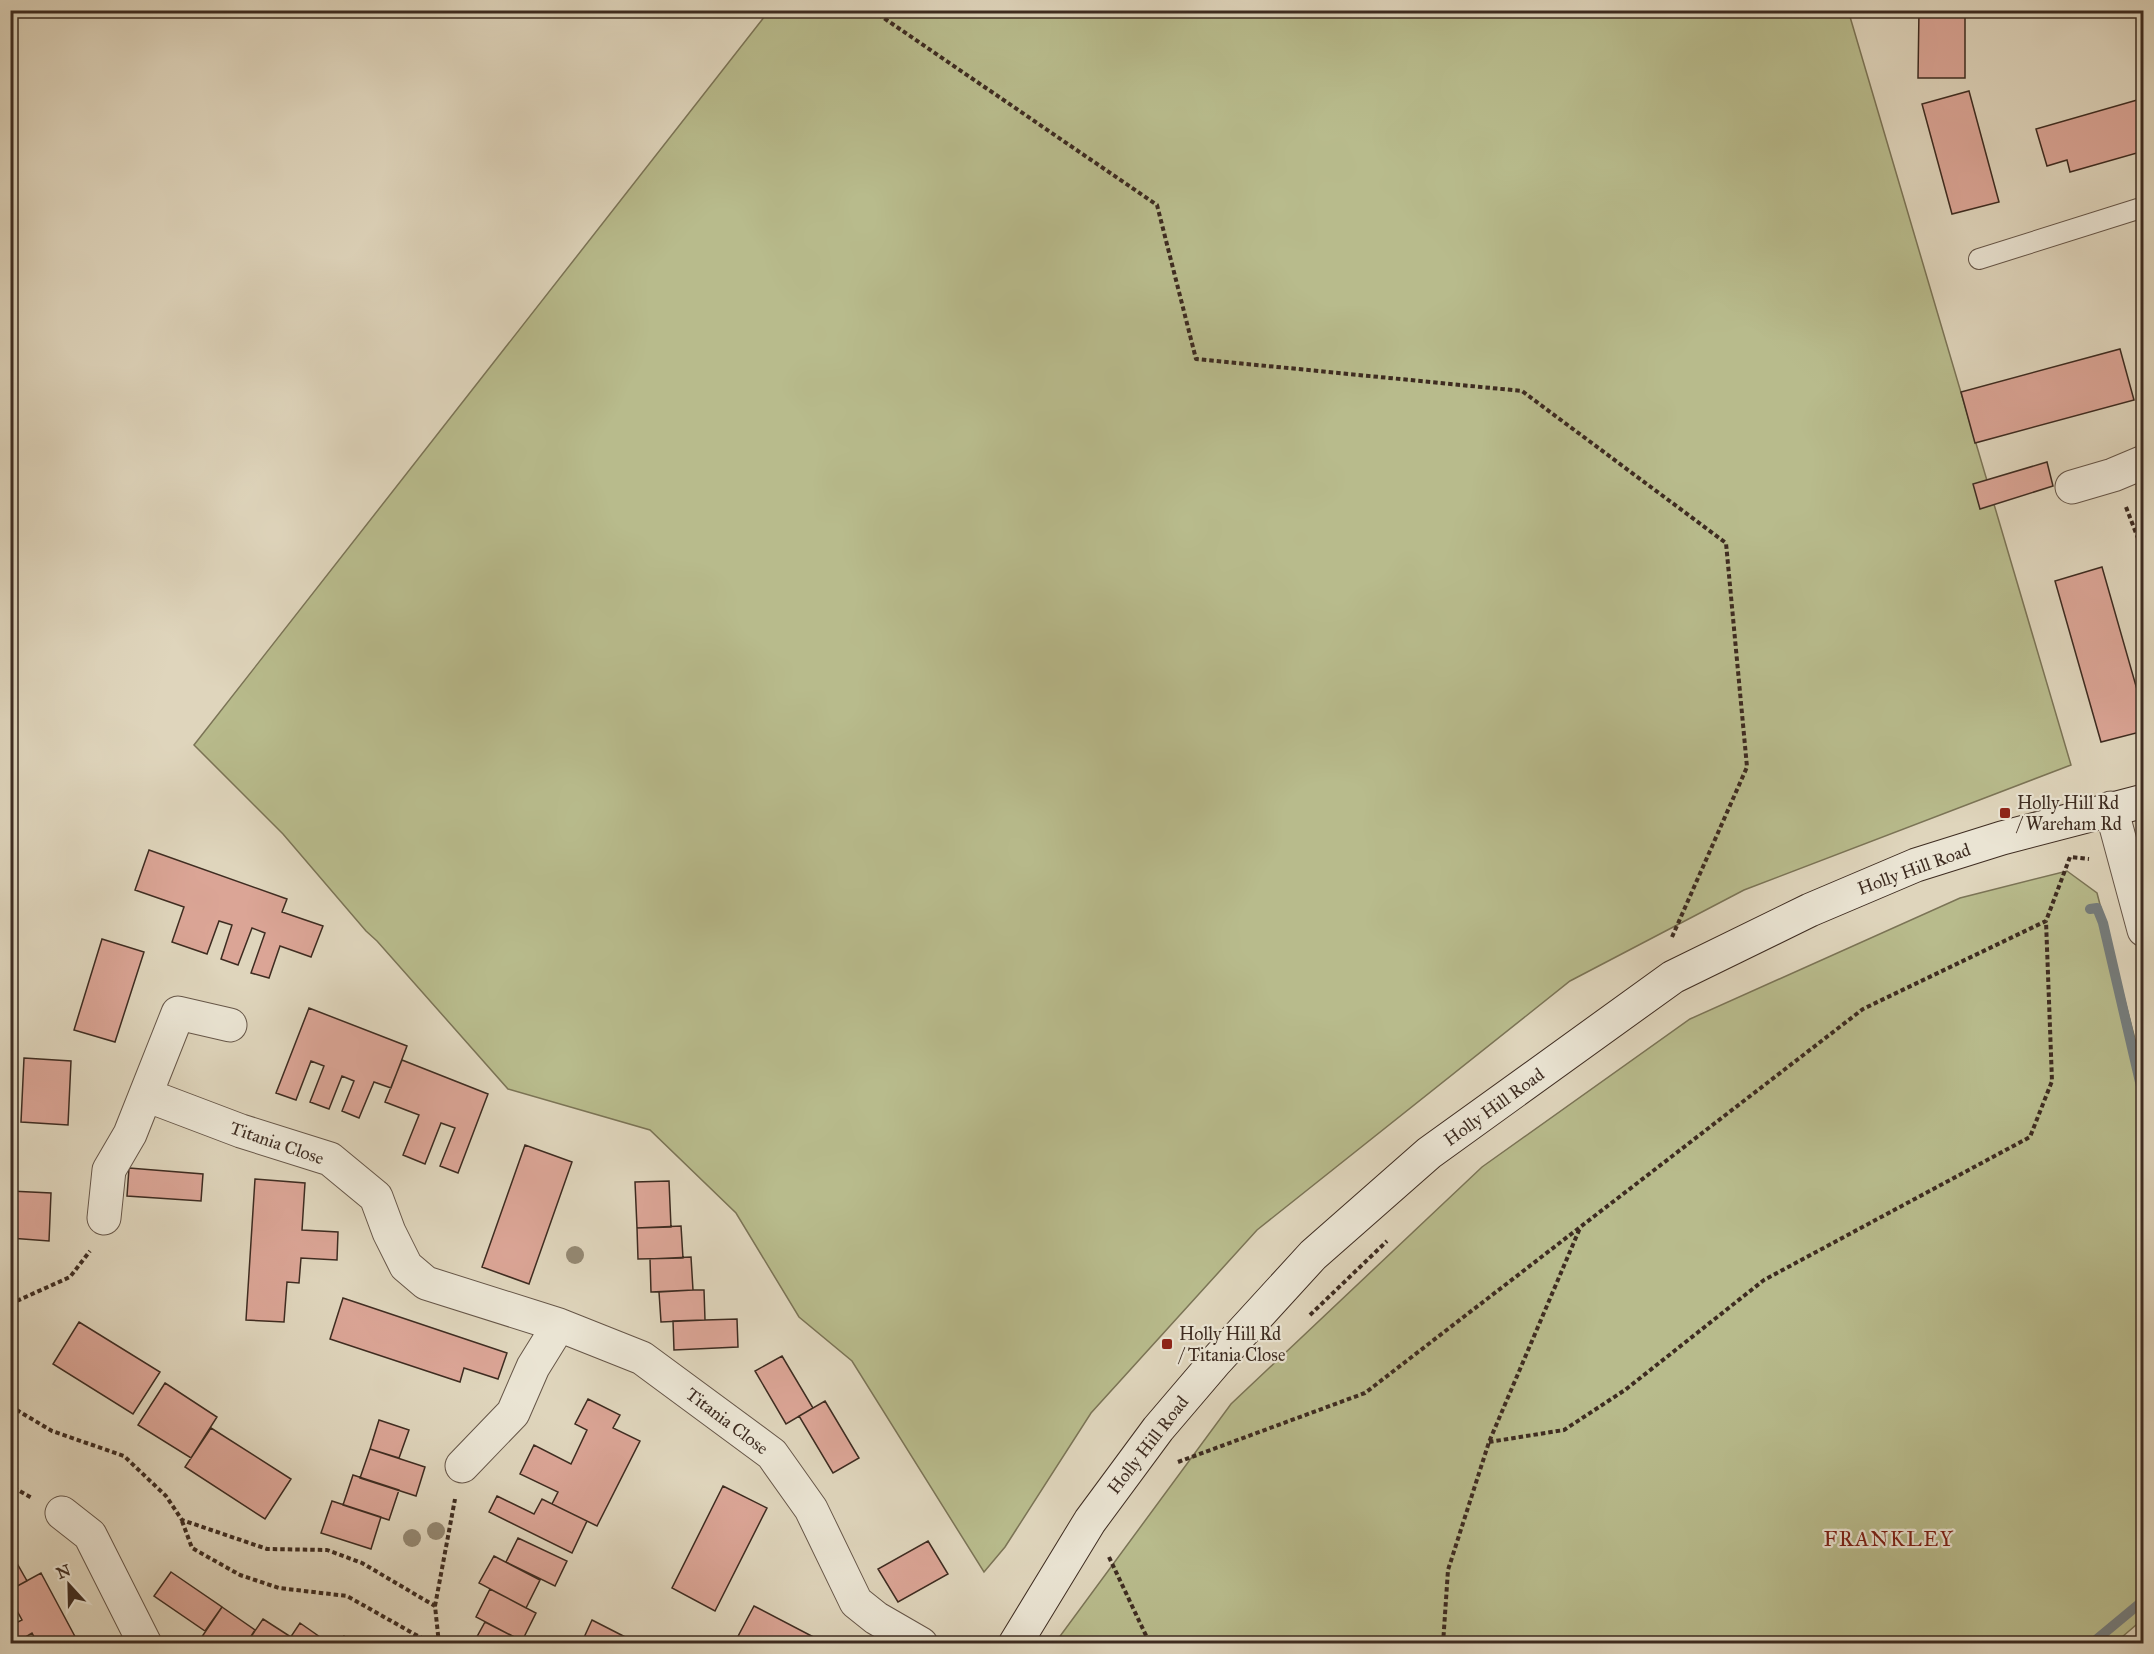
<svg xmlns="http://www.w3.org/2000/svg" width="2154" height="1654" viewBox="0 0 2154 1654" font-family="'IM FELL Great Primer',serif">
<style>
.green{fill:#b8bb8c;stroke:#7b7456;stroke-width:1.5}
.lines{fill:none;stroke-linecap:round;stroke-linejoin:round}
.stream{stroke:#757e7f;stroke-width:10}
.building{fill:#dba596;stroke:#3e2c21;stroke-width:1.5}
.lane-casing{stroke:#665648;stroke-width:22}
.street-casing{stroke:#665648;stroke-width:35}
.secondary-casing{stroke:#3e2c21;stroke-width:35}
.path{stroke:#3e2c21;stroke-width:4;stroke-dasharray:4.5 3;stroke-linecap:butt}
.lane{stroke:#eae4d3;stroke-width:20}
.street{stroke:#eae4d3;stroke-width:33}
.secondary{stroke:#eae4d3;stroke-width:33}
.tree{fill:#948872}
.poi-dot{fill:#8f2418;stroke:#eae4d3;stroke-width:2}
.labels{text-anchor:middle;stroke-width:4.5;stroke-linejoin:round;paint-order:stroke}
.poi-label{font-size:18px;fill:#3e2c21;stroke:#eae4d3;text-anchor:start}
.street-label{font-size:18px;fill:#3e2c21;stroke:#eae4d3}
.quarter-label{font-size:21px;letter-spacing:1.5px;fill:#7a1f14;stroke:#eae4d3}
</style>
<rect width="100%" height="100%" fill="#dfd5bc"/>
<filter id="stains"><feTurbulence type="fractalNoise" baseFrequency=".00333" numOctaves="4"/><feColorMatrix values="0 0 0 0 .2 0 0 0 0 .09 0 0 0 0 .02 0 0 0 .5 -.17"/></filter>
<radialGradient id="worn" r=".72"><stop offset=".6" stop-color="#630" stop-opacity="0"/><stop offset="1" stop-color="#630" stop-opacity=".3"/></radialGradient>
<!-- green -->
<path class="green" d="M1848,10L2071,765L1744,890L1570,981L1257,1230L1091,1413L1005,1547L984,1572L852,1361L799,1317L736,1213L650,1130L508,1089L377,941L366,931L283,834L194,745L765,16V11Z
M2067,871L2097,893L2143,1070V1619L2115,1643H1055L1231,1404L1482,1167L1690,1019L1960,898Z"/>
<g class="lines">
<!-- stream -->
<path class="stream" d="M2090,909L2097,908L2103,923L2144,1099
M2091,1644L2144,1600"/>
</g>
<!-- building -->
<path class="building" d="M1919,10H1965V78H1918Z
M1969,91L1999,202L1952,214L1922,104Z
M2144,98V151L2070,172L2067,160L2047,166L2036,129Z
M2120,349L2134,400L1975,443L1961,392Z
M2047,462L2053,486L1980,509L1973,484Z
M2102,567L2144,714V731L2101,742L2055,581Z
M149,850L287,899L282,912L323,926L311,957L280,946L269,978L251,973L265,933L252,928L238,965L221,959L232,925L219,921L207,954L172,942L184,907L135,890Z
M102,939L144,952L115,1042L74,1030Z
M309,1008L407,1046L391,1088L374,1082L359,1118L342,1111L354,1081L342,1076L329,1109L310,1102L324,1066L311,1061L296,1100L276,1093Z
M24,1058L71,1061L68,1125L21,1122Z
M402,1060L488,1094L458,1173L440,1166L455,1128L441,1123L425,1164L403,1155L419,1115L385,1102Z
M525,1145L572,1162L529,1284L482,1267Z
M129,1168L203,1174L201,1201L127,1196Z
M255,1179L305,1183L302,1230L338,1232L337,1260L301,1258L299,1283L287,1282L284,1322L246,1320Z
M669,1181L671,1227L637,1228L635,1182Z
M10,1191L51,1193L49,1241L10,1238Z
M681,1226L683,1258L638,1259L637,1228Z
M691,1257L693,1290L651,1292L650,1259Z
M693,1290H704L705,1320L661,1322L659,1292Z
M343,1298L507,1353L498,1379L464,1368L460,1382L330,1339Z
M737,1319L738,1347L674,1350L673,1321Z
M79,1322L160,1372L133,1414L53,1364Z
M782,1356L813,1408L786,1424L755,1371Z
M165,1383L217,1417L191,1458L138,1425Z
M588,1399L620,1415L613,1428L640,1441L597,1526L552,1504L558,1492L520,1474L534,1445L571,1464L587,1430L575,1424Z
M825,1401L859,1458L833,1473L799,1416Z
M379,1420L409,1430L399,1458L370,1449Z
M211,1428L291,1479L265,1519L185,1467Z
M370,1449L425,1467L416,1496L360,1478Z
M353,1475L399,1490L389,1520L343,1505Z
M723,1486L767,1508L715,1611L672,1588Z
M497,1496L534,1514L542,1499L587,1521L572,1553L489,1512Z
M332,1501L381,1517L371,1549L321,1533Z
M518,1538L567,1561L555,1586L506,1562Z
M928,1541L948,1574L898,1602L878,1569Z
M10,1551L27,1581L10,1590Z
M494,1556L540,1580L526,1608L479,1583Z
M171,1572L222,1607L205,1631L154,1596Z
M41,1573L79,1644H38L32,1633L14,1644L10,1639V1626L22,1620L10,1598V1590Z
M490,1589L536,1613L522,1641L476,1617Z
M754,1606L825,1643V1644L735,1642Z
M222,1607L255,1630L246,1644H197Z
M263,1619L291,1637L286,1644H246Z
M592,1620L639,1644H581Z
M485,1622L522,1641L526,1644H473Z
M300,1623L330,1644H286Z
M344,1636L355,1644H338Z"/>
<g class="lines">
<defs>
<path id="lane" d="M1979,259L2144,207"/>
<path id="street" d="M2072,487L2113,475L2144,462
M2111,808L2144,930
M146,1095L241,1131L330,1159L376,1197L389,1232L406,1266L426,1283L559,1325L642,1358L772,1454L811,1509L856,1602L876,1618L921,1644
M104,1218L109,1170L130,1134L178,1013L230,1025
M462,1466L513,1413L533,1367L559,1325
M62,1513L90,1535L145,1644"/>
<path id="secondary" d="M1015,1644L1090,1521L1158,1429L1216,1361L1313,1255L1429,1153L1673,977L1810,910L1916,865L2002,838L2144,801"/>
</defs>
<!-- lane casing -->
<use href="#lane" class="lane-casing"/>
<!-- street casing -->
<use href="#street" class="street-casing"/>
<!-- secondary casing -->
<use href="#secondary" class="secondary-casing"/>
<!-- path -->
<path class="path" d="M872,10L1157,205L1196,359L1522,391L1726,543L1747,767L1672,937
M2126,507L2144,554
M10,1304L70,1277L90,1251
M1310,1315L1387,1241
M10,1406L52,1431L124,1456L166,1496L182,1520L267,1549L327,1550L362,1563L435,1606L439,1644
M1489,1442L1564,1430L1625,1390L1764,1280L2030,1137L2052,1081L2046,921
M1178,1462L1365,1393L1863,1009L2046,921L2070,857L2089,859
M10,1481L14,1488L32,1498
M182,1521L192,1548L240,1575L279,1588L347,1596L432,1644
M1109,1557L1150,1644
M435,1606L455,1499
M1443,1644L1448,1570L1489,1442L1580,1228"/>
<!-- lane -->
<use href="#lane" class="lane"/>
<!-- street -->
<use href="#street" class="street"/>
<!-- secondary -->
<use href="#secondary" class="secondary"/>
</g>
<!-- trees -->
<g class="tree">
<circle cx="575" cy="1255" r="9"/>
<circle cx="436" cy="1531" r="9"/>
<circle cx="412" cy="1538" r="9"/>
</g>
<!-- markers -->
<g class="poi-dot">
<rect x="1999" y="807" width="12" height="12" rx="3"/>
<rect x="1161" y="1338" width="12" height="12" rx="3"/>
</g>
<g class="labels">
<!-- poi labels -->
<g class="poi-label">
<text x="2017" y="809">Holly Hill Rd<tspan x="2017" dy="21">/ Wareham Rd</tspan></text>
<text x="1179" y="1340">Holly Hill Rd<tspan x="1179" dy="21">/ Titania Close</tspan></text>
</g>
<!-- street labels -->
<g class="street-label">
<text transform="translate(1914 869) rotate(-20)" y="6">Holly Hill Road</text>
<text transform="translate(1494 1107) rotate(-36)" y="6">Holly Hill Road</text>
<text transform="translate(277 1143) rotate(19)" y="6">Titania Close</text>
<text transform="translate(727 1421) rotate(37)" y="6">Titania Close</text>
<text transform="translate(1148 1445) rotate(-52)" y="6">Holly Hill Road</text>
</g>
<!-- quarter labels -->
<g class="quarter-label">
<text x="1889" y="1546">FRANKLEY</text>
</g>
</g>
<!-- margin -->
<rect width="2154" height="1654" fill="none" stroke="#dfd5bc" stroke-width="36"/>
<rect x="12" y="12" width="2130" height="1630" fill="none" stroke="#3e2c21" stroke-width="3"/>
<rect x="18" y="18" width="2118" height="1618" fill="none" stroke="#3e2c21" stroke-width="1.5"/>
<!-- north arrow -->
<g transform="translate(69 1585) rotate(338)" stroke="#eae4d3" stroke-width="4.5" paint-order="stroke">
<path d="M0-4.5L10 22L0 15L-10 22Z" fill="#3e2c21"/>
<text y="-9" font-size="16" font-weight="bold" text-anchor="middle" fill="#3e2c21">N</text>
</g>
<rect width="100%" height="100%" filter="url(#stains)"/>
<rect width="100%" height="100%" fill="url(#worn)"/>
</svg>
